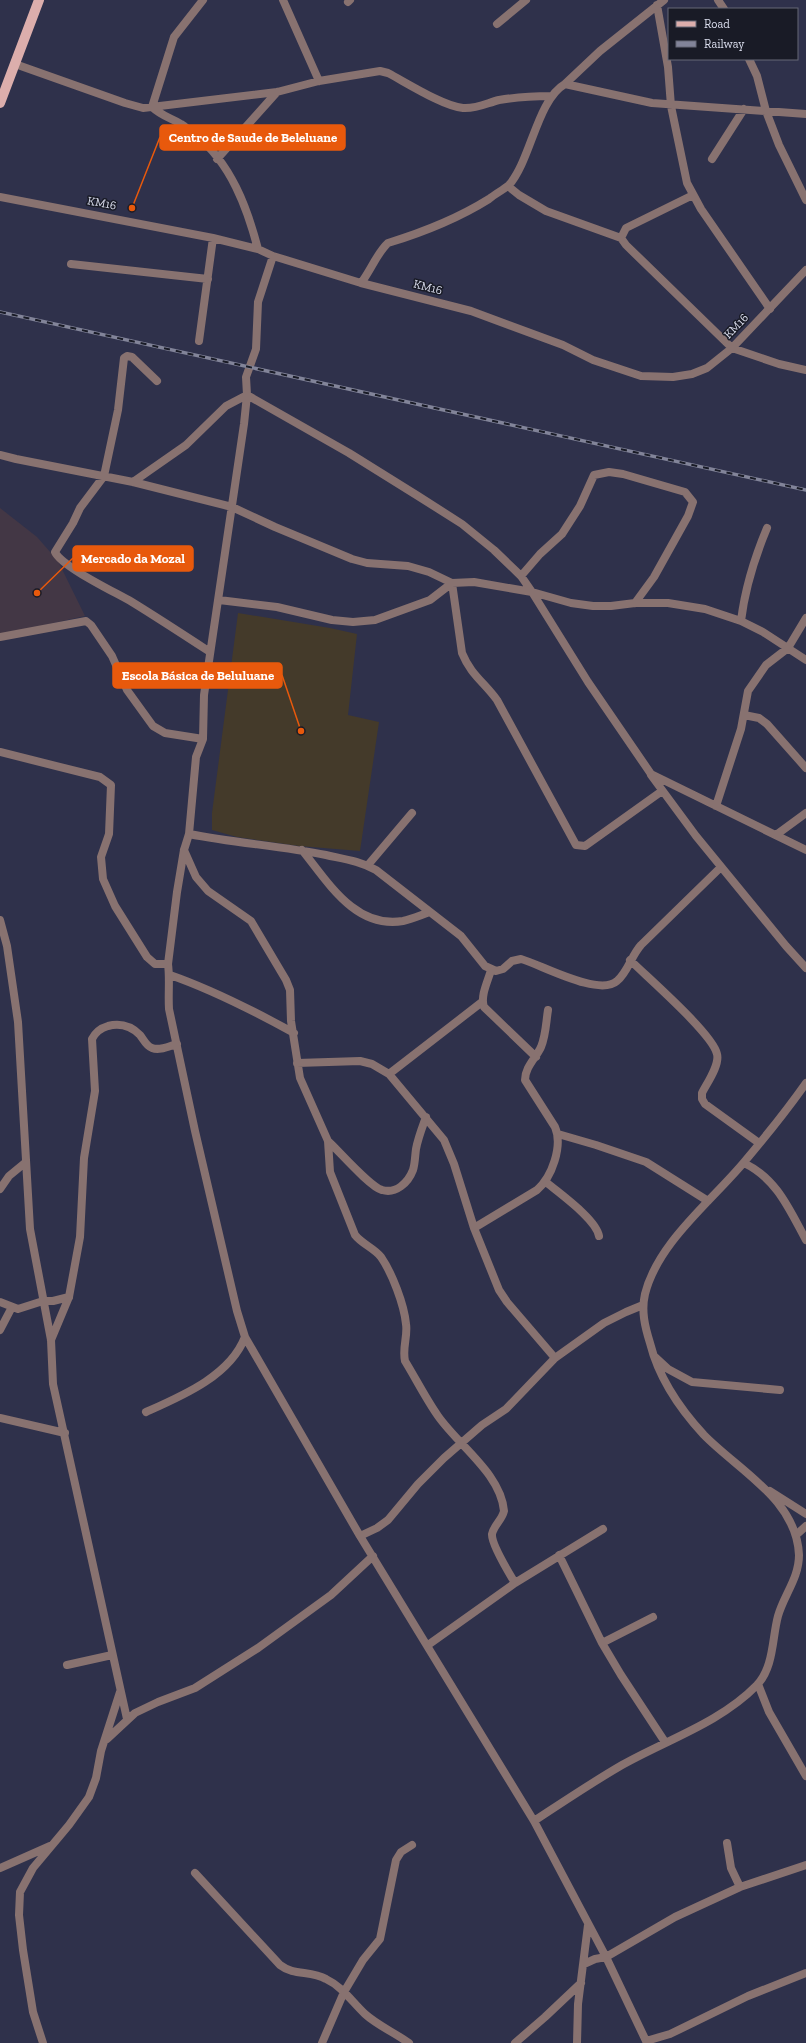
<svg xmlns="http://www.w3.org/2000/svg" width="806" height="2043" viewBox="0 0 806 2043" font-family="'Zilla Slab',serif">
<style>
.commercial{fill:#433745}
.education{fill:#443a2a}
.lines{fill:none;stroke-linecap:round;stroke-linejoin:round}
.minor{stroke:#887270;stroke-width:8}
.major{stroke:#dcaeac;stroke-width:10}
.rail-casing{stroke:#828499;stroke-width:3.5}
.rail{stroke:#191b26;stroke-width:2;stroke-dasharray:6;stroke-linecap:butt}
.labels{text-anchor:middle;stroke-width:3;stroke-linejoin:round;paint-order:stroke}
.street-label{font-size:12px;fill:#dadded;stroke:#191b26}
.leader{fill:none;stroke:#e8590c;stroke-width:1.5}
.callout-dot{fill:#e8590c;stroke:#191b26;stroke-width:1.5}
.callout{fill:#e8590c;stroke:#e8590c;stroke-width:1.5}
.callout-label{font-size:13px;text-anchor:middle;font-weight:bold;fill:#fff}
</style>
<rect width="100%" height="100%" fill="#2f314b"/>
<!-- commercial -->
<path class="commercial" d="M0,508L37,537L58,561L85,616L0,635Z"/>
<!-- education -->
<path class="education" d="M238,613L330,628L357,634L348,715L379,722L360,851L299,846L237,837L212,830V813Z"/>
<g class="lines">
<!-- minor -->
<path class="minor" d="M203,0L174,37L152,107C163,117 170,117 181,124C186,127 191,132 196,135C231,164 247,207 258,249
M283,0L319,81
M718,0L724,9
M348,2L350,0
M657,5L668,67L671,106L687,183L701,209L770,309
M497,24L526,0
M749,59L757,76L766,111L779,145L806,200
M15,64L125,103L143,108L277,92L319,81L380,71L388,73C407,83 443,106 463,108C477,109 487,103 499,100C517,97 533,96 551,96
M565,84L600,51L664,0
M217,159L277,92
M712,159L744,109
M508,186L519,195L546,211L621,238
M693,195L626,228L621,238L626,245L732,348L779,364L806,370
M0,197L213,238L258,249L273,256L361,283L471,311L563,345L593,360L641,376L673,377L692,374L707,368L732,348L806,270
M273,256L258,302L256,349L246,377L247,395L244,424L204,695L203,739L196,757L189,834L184,850L177,892L168,964C170,979 168,994 169,1009L195,1131L237,1311L245,1337L360,1536L534,1821L606,1957L647,2043
M71,264L208,279
M361,283C371,270 377,253 388,243C424,232 457,219 489,199C495,194 503,190 509,185C531,160 537,100 565,84L652,103L806,114
M199,341L213,238
M157,381L132,357L127,356L124,358L118,410L104,476L80,508L73,523L55,552C62,567 115,592 132,602C158,618 184,635 210,652
M0,455L16,459L133,482L232,507L275,527L352,559L367,563L408,566L429,572L452,583L462,653C471,675 484,682 497,700L576,845L585,846L662,791
M133,482L186,445L226,406L247,395L349,453L418,496L462,524L494,550L521,576L532,592L588,682L651,774L806,850
M521,576L540,554L562,534L580,506L594,475L609,472L623,474L685,492L693,502L688,516L654,577L635,603
M219,600L277,607L332,620L353,622L375,620L430,600L452,583L474,582L532,592L571,603L593,606H611L635,603H668L705,609L741,621L763,632L806,660
M741,621C745,588 754,559 767,528
M0,637L86,621L91,625L112,656L127,690L153,726L165,733L203,739
M744,715L759,718L767,724L806,768
M0,752L100,777L111,785L109,834L101,857L103,879L115,906L147,957L155,964H168
M651,775L696,836L786,946L806,968
M716,806L741,729L748,691L766,665L788,648L806,618
M189,834C235,843 281,846 326,855C344,859 360,861 376,870L461,936L485,966L496,971L503,969L512,961L521,959C542,965 599,997 617,981C628,972 631,956 641,945L721,867
M776,835L806,813
M184,850L196,877L208,891L251,921L286,980L290,990L291,1021L300,1078L328,1141L330,1172L355,1235C362,1244 374,1248 381,1257C392,1273 404,1304 406,1324C408,1336 402,1348 405,1361C416,1379 426,1399 438,1416C459,1446 501,1474 504,1511C502,1520 494,1525 492,1534C491,1544 509,1573 515,1583
M302,850C328,882 355,929 403,921C412,919 421,915 430,912
M368,865L412,813
M0,920L7,946L18,1022L30,1229L51,1340L53,1384L127,1719
M630,960C647,977 713,1034 717,1054C720,1065 707,1083 702,1093V1099L705,1104L759,1143
M491,970C488,981 480,996 484,1007L536,1057
M170,975C213,990 254,1011 294,1033
M297,1063L360,1061L372,1064L389,1074L444,1140L454,1164L474,1228L499,1290L507,1302L555,1358
M389,1074L482,1002
M558,1134L596,1145L646,1162L708,1201
M328,1141C339,1151 370,1187 382,1190C396,1194 408,1183 413,1170C415,1164 415,1156 416,1149C418,1138 422,1128 426,1117
M744,1163C777,1179 789,1209 806,1240
M546,1182C560,1194 596,1219 599,1236
M0,1189L9,1176L26,1162
M474,1228L537,1190C552,1177 563,1146 555,1127L525,1080C525,1067 536,1058 541,1047C546,1035 546,1022 548,1010
M0,1302L18,1309L43,1301H53L69,1297
M0,1330L12,1307
M51,1340L69,1297L80,1237L84,1158L95,1091L92,1039C96,1031 101,1028 108,1026C120,1023 131,1026 140,1035C144,1040 146,1046 152,1048C160,1051 169,1046 177,1044
M655,1357L668,1369L692,1382L780,1390
M146,1412C182,1396 230,1376 245,1337
M0,1418L65,1433
M770,1491L806,1514
M796,1535L806,1526
M360,1536L377,1528L388,1520L418,1484L444,1458L482,1425L506,1409L555,1358L604,1323L626,1312L643,1305
M559,1555L602,1643L621,1675L665,1742
M602,1643L653,1617
M428,1645L515,1583L603,1529
M67,1665L112,1655
M758,1684L769,1712L806,1776
M107,1739L135,1713L158,1702L195,1688L258,1648L331,1595L373,1556
M534,1821C563,1802 591,1783 622,1765C666,1740 720,1723 757,1685C774,1667 772,1638 778,1616C784,1595 799,1578 799,1555C797,1500 738,1470 704,1435C679,1408 659,1379 650,1343C645,1327 641,1311 645,1294C658,1242 712,1201 745,1161C766,1136 787,1110 806,1083
M727,1843L731,1868L740,1887
M0,1868L50,1846
M195,1873L280,1965C294,1976 311,1970 326,1979C343,1987 352,2002 365,2014C377,2025 395,2033 409,2043
M584,1964L595,1959L606,1957L675,1917L740,1887L806,1865
M646,2041L670,2034L748,1996L806,1973
M43,2043L33,2012L23,1950L19,1915L20,1892L33,1868L69,1825L89,1797L96,1778L101,1751L120,1692
M322,2043L344,1992L363,1960L380,1939L396,1860L401,1852L412,1845
M515,2043L545,2017L581,1983
M577,2043L578,2004L588,1925"/>
<!-- major -->
<path class="major" d="M0,103L39,0"/>
<defs>
<path id="rail" d="M0,312L806,490"/>
</defs>
<!-- rail casing -->
<use href="#rail" class="rail-casing"/>
<!-- rail -->
<use href="#rail" class="rail"/>
</g>
<g class="labels">
<!-- street labels -->
<g class="street-label">
<text transform="translate(102 203) rotate(11)" y="4">KM16</text>
<text transform="translate(428 287) rotate(14)" y="4">KM16</text>
<text transform="translate(736 326) rotate(-46)" y="4">KM16</text>
</g>
</g>
<!-- callouts -->
<path class="leader" d="M132 208L160 137M37 593L73 558M301 731L282 675"/>
<g class="callout-dot">
<circle cx="132" cy="208" r="4"/>
<circle cx="37" cy="593" r="4"/>
<circle cx="301" cy="731" r="4"/>
</g>
<g class="callout">
<rect x="160" y="125" width="185" height="25" rx="4"/>
<rect x="73" y="546" width="120" height="25" rx="4"/>
<rect x="113" y="663" width="169" height="25" rx="4"/>
</g>
<g class="callout-label">
<text x="253" y="142">Centro de Saude de Beleluane</text>
<text x="133" y="563">Mercado da Mozal</text>
<text x="198" y="680">Escola Básica de Beluluane</text>
</g>
<!-- legend -->
<rect x="668" y="8" width="130" height="52" fill="#191b26" stroke="#666976"/>
<rect x="676" y="21" width="20" height="6" fill="#dcaeac" stroke="#666976"/>
<text x="704" y="28" font-size="12" fill="#dadded">Road</text>
<rect x="676" y="41" width="20" height="6" fill="#828499" stroke="#666976"/>
<text x="704" y="48" font-size="12" fill="#dadded">Railway</text>
</svg>
